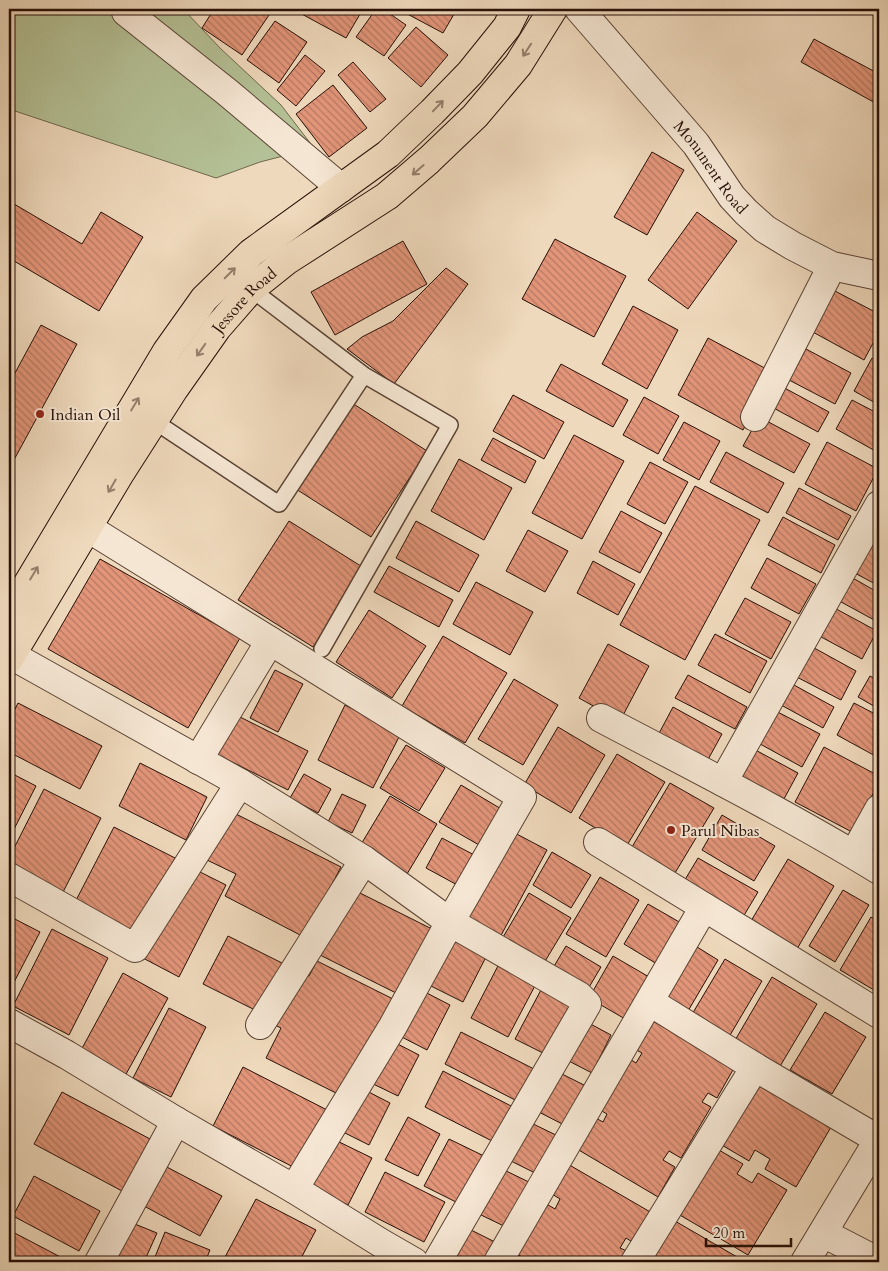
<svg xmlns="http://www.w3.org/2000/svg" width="888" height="1271" viewBox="0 0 888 1271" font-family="Cardo,serif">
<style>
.pitch{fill:#b4c095;stroke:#6e684e}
.building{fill:url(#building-back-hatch);stroke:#270f07}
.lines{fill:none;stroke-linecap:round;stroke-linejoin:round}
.lane-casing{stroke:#594234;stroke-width:18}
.street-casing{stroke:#594234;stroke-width:30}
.primary-casing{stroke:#270f07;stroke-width:30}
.lane{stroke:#f5e6d3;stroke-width:15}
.street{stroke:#f5e6d3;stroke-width:28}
.primary{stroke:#efd9bc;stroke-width:28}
.oneway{stroke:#957e6b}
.poi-dot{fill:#8f2418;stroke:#f5e6d3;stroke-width:2}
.labels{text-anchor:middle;stroke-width:4;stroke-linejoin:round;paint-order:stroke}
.street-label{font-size:16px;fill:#270f07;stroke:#f5e6d3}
.poi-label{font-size:16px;fill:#270f07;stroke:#f5e6d3;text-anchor:start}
</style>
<defs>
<pattern id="building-back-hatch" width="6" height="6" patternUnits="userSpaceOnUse" patternTransform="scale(1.25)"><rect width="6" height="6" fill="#e29579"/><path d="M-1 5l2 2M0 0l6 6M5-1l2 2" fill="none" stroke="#b77861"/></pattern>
</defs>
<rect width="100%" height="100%" fill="#efd9bc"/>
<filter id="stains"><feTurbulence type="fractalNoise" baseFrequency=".004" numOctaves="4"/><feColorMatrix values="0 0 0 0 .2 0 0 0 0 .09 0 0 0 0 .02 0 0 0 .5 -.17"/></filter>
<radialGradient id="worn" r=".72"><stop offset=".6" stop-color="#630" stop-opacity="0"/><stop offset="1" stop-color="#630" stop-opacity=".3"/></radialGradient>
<!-- pitch -->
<path class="pitch" d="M9,9H183L221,49L281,105L314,148L260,162L216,178L9,109Z"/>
<!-- building -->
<path class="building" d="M214,9H260L269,15L242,55L202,28Z
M299,9H363L346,38L298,12Z
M376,9H383L406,25L384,56L356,37Z
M398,9H457L443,33Z
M275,21L307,42L279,83L247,60Z
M416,27L448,55L421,87L388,58Z
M814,39L879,74V105L801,62Z
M305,55L325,71L296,106L277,90Z
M353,62L386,99L370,112L338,75Z
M333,85L367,128L329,157L296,114Z
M652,152L684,170L647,235L614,217Z
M9,201L82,244L101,212L143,237L99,311L9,258Z
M697,212L737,241L688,309L648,280Z
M555,239L626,276L594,337L522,299Z
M403,241L427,284L335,335L311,292Z
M446,268L468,284L394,384L347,349L362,337L393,321Z
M833,290L879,314V332L864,360L811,331Z
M633,306L678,330L647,389L602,364Z
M41,325L77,344L15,458L9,455V384Z
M708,338L774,373L743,430L678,395Z
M806,349L851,373L835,404L789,380Z
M872,358L879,362V405L854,391Z
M561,364L628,400L613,427L546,391Z
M779,385L829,412L818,432L768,405Z
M513,395L564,422L544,459L493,431Z
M644,397L679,416L658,454L623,435Z
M852,400L879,414V453L836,429Z
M352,403L427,451L371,537L296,489Z
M759,417L810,444L794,473L743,446Z
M684,422L720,441L699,480L663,460Z
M574,435L624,461L582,539L532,513Z
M493,438L536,461L525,483L481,460Z
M827,442L878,469L856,511L805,484Z
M726,452L784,483L768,513L710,482Z
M459,459L512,488L484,540L431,511Z
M650,462L688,482L665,524L627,504Z
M695,486L760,520L685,660L620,625Z
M799,488L851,516L838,540L786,513Z
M621,511L662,533L640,573L599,552Z
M783,517L835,545L821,573L768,545Z
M289,521L364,568L313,647L238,600Z
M416,521L479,555L459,592L396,558Z
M528,530L568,551L545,592L506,571Z
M868,540L879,546V586L851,571Z
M767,558L816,584L799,614L751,588Z
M100,559L240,638L188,728L48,649Z
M593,561L635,584L618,615L577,593Z
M389,566L453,600L439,627L374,592Z
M844,573L879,593V615L876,621L832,597Z
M476,582L533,612L510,655L453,624Z
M745,598L791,622L771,659L725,634Z
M827,604L877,631L862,659L812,632Z
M369,610L426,646L392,698L336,662Z
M715,634L767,661L750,693L698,665Z
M443,636L507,673L465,743L402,706Z
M608,644L649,666L620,721L579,698Z
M807,644L856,671L841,700L791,674Z
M275,670L303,684L278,732L250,718Z
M688,675L747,707L735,729L675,698Z
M870,676L879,681V709L858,697Z
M514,679L558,705L523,765L478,739Z
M783,679L834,707L823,728L772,700Z
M18,703L102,746L80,789L9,752V721Z
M854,703L879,716V758L837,735Z
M345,705L401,733L373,788L318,760Z
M673,707L722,734L705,765L656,739Z
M768,707L820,734L802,767L751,739Z
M236,715L308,751L288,790L216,754Z
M558,727L605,755L571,813L524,785Z
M406,745L445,768L419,811L380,788Z
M748,746L798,773L778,810L728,783Z
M824,747L879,776V783L852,832L795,802Z
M617,754L665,782L626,847L579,818Z
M140,763L207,797L186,840L119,806Z
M9,772L36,786L9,839Z
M304,774L331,789L318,813L290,798Z
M670,783L714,808L672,878L629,852Z
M461,785L508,813L486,849L439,822Z
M44,789L101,818L61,896L9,869V858Z
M342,794L366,805L352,833L328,822Z
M390,796L437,824L407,874L360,846Z
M232,812L341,867L304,937L225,896L236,874L207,860Z
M722,815L775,846L754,881L702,850Z
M114,827L175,858L134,940L72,908Z
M511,831L547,850L498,941L461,922Z
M442,838L478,857L461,887L426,868Z
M552,852L591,875L571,908L533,885Z
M698,858L758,892L740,922L680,888Z
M788,859L834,886L794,954L748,926Z
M188,866L226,885L179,977L141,957Z
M600,877L639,900L606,957L566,934Z
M354,890L438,932L404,997L320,955Z
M843,890L869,905L835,962L809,946Z
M529,893L571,918L541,968L499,944Z
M648,904L681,923L657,964L624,944Z
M9,916L40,932L9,992Z
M871,917L879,922V993L840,970Z
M52,929L108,958L69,1035L13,1006Z
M228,936L284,964L259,1012L203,984Z
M452,937L487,955L463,1002L427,984Z
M689,942L718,960L688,1011L658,994Z
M566,946L601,967L585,994L550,973Z
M613,956L656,981L632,1023L589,998Z
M725,959L762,981L726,1042L688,1021Z
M501,960L538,980L508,1037L471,1018Z
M317,961L393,999L340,1095L266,1058L281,1028L269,1022L296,970L309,976Z
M123,973L168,998L125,1076L80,1052Z
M772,977L817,1004L779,1068L734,1042Z
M542,988L573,1004L547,1055L515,1039Z
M419,989L450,1005L427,1050L396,1034Z
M169,1008L206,1027L171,1097L133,1078Z
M825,1012L866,1037L832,1094L790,1070Z
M648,1018L734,1068L717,1098L708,1093L702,1102L711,1107L681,1158L669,1151L663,1160L675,1167L658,1197L572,1146L590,1115L603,1122L607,1114L595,1107L625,1056L636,1063L642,1053L631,1047Z
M583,1020L611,1035L592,1073L563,1058Z
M461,1032L534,1069L517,1101L445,1064Z
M386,1038L419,1055L398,1096L365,1080Z
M243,1067L331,1112L301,1171L213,1126Z
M554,1070L592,1089L572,1129L533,1109Z
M443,1071L513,1107L494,1142L425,1107Z
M759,1079L834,1122L796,1187L765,1169L770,1159L755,1150L749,1161L720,1144Z
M359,1087L390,1103L369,1145L337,1129Z
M62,1092L150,1139L122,1191L34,1144Z
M408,1117L440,1134L418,1176L385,1160Z
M527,1121L560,1137L539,1175L507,1159Z
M329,1137L372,1158L348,1205L305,1184Z
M449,1139L484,1156L460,1204L424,1186Z
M712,1146L743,1164L737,1174L752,1183L758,1173L787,1190L748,1255L673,1211Z
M566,1163L652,1213L634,1243L626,1238L620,1248L629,1252L623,1262H523L525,1259L514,1252L543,1202L555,1209L560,1199L549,1192Z
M163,1165L222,1196L200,1236L142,1205Z
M502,1169L533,1184L510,1229L479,1214Z
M385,1172L445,1202L424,1242L365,1212Z
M879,1174V1185L875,1183Z
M34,1176L100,1211L79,1251L13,1216Z
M256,1199L316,1230L299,1262H235L225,1257Z
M668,1217L744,1261L743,1262H642Z
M130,1222L157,1233L144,1262H112Z
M467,1228L495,1242L485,1262H461L452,1257Z
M9,1230L70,1262H9Z
M165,1232L210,1250L205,1262H153Z"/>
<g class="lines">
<defs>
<path id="lane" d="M154,421L279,504L364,375L251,289
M322,649L450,425L364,375"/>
<g id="street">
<path d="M128,9L126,12L227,92L341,188"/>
<path id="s1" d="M579,9L696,144L732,197L746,212L765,229L793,246L832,266L879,276"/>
<path d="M755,417L832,266"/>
<path d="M88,528L522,797L450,922L393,1026L294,1189"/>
<path d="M11,655L240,783L364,860L450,922L579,996L587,1004L437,1262"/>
<path d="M601,718C694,767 789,815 879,870"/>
<path d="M198,760L270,641"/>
<path d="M723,782L879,505"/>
<path d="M598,842L879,1014"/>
<path d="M854,854L879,809"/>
<path d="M9,877L135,948L240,783"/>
<path d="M650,1002L755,1067L879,1140"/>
<path d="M9,1023L67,1055L176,1121L294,1189L381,1243L414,1262"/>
<path d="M260,1025L364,860"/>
<path d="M823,1233L879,1262"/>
<path d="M99,1262L176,1121"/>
<path d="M498,1262L704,907"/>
<path d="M635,1262L755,1067"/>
<path d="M805,1262L879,1139"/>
</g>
<g id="primary">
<path d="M9,615L167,351L204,299L251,253L388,154L432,112L470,73L507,27L516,9"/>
<path id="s2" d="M9,659L119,475L174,389L217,328L251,289L286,261L387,196L429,160L475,116L518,65L553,9"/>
</g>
</defs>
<!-- lane casing -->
<use href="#lane" class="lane-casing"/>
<!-- street casing -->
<use href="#street" class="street-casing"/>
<!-- primary casing -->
<use href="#primary" class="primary-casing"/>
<!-- lane -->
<use href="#lane" class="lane"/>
<!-- street -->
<use href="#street" class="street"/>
<!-- primary -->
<use href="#primary" class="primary"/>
</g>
<!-- one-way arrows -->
<defs><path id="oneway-shaft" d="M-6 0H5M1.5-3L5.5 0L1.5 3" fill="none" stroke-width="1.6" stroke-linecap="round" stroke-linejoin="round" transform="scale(1.25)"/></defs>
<g class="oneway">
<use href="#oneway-shaft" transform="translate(527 50) rotate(123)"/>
<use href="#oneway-shaft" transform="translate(438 106) rotate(-46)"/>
<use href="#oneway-shaft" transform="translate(418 170) rotate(139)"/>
<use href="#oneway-shaft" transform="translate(230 273) rotate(-45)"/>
<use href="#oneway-shaft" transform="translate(201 350) rotate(125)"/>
<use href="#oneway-shaft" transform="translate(135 404) rotate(-59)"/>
<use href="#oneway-shaft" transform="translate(112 486) rotate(120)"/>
<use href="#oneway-shaft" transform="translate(34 573) rotate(-59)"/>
</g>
<!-- markers -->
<g class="poi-dot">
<circle cx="40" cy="414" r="5"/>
<circle cx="671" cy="830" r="5"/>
</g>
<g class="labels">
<!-- street labels -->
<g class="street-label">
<text dy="6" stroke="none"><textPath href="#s1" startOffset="206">Monunent Road</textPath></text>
<text dy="6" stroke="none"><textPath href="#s2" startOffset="430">Jessore Road</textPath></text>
</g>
<!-- poi labels -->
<g class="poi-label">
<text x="50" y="420">Indian Oil</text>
<text x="681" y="836">Parul Nibas</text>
</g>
</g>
<!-- margin -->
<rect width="888" height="1271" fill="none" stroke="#efd9bc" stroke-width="30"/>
<rect x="10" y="10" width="868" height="1251" fill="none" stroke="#270f07" stroke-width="2.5"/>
<rect x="15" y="15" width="858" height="1241" fill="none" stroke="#270f07"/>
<!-- scale -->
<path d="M706 1238v8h85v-8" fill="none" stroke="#270f07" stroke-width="2.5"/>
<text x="713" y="1238" font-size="15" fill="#270f07" stroke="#f5e6d3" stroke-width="4" paint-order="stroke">20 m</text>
<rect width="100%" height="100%" filter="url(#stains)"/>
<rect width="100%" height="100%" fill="url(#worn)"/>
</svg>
